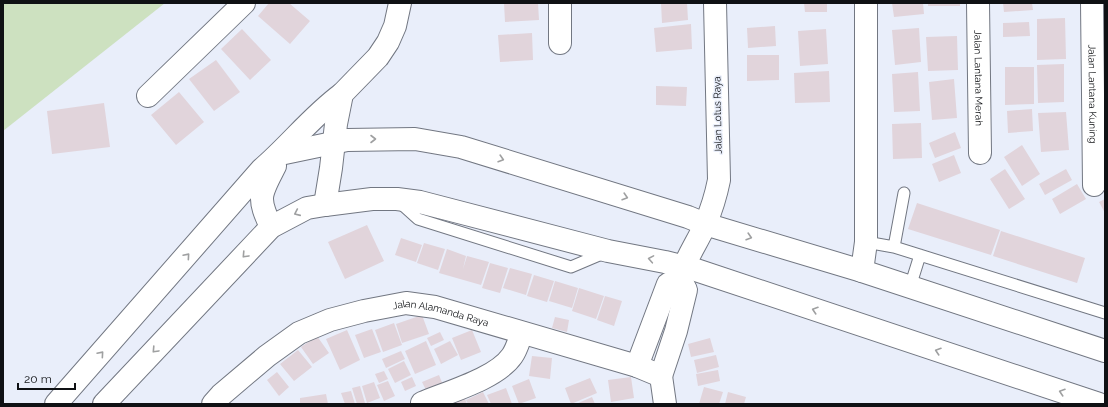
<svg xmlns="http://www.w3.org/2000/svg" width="1108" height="407" viewBox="0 0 1108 407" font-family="Raleway,sans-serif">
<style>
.green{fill:#cde1c0}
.building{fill:#e1d4db}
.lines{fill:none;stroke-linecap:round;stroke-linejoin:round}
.lane-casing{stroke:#727782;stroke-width:13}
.street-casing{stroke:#727782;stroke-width:24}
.lane{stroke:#fff;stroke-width:11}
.street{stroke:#fff;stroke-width:22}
.oneway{stroke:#9fa0a1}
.labels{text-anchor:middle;stroke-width:3;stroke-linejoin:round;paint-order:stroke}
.street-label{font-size:10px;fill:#0f1114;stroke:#e9eefa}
</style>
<rect width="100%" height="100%" fill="#e9eefa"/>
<!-- green -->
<path class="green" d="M3,3H165L3,131Z"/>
<!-- building -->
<path class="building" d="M269,3H289L310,21L290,44L258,16Z
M504,3H538L539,20L505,22Z
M661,3H687L688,20L662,23Z
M804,3H827V12H805Z
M892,3H923L924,14L894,17Z
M928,3H960V6H928Z
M1003,3H1032L1033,10L1004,12Z
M1065,18L1066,59L1037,60V19Z
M1029,22L1030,36L1003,37V23Z
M691,24L692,49L656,52L654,28Z
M775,26L776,46L748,48L747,28Z
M919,28L921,62L895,65L892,30Z
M242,29L271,60L250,80L221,49Z
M826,29L828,64L800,66L798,31Z
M532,33L533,60L500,62L498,35Z
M957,36L958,70L928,71L926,37Z
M747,55H779V80L747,81Z
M216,60L240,92L214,111L189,79Z
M1064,64V102L1038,103L1037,65Z
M1005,67H1034V104L1005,105Z
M829,71L830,102L795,103L794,73Z
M918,72L920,111L894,112L892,74Z
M954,79L957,118L932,120L929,82Z
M656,86L687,87L686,106L656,105Z
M179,92L204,122L176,145L151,115Z
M104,103L110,147L52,154L47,111Z
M1032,109L1033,131L1008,133L1007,111Z
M1066,112L1069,150L1041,152L1038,113Z
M921,123L922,158L893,159L892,124Z
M955,132L961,148L935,158L929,143Z
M1022,145L1040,174L1022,186L1004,157Z
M954,155L961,173L939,182L932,164Z
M1005,169L1025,199L1009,209L990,179Z
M1066,169L1072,180L1045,195L1039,184Z
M1077,184L1086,199L1060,214L1052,199Z
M1105,199V213L1099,202Z
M917,203L1000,230L991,255L908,229Z
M367,225L384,261L345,279L328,242Z
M1001,231L1085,258L1077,283L993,256Z
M401,238L422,245L416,262L395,255Z
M424,243L445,249L438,270L417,263Z
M447,249L466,256L463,269L467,256L489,262L481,285L439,273Z
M490,263L508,268L500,293L482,288Z
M510,268L532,274L526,295L503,288Z
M534,275L554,281L547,302L527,296Z
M555,281L578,288L572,308L549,301Z
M579,288L604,296L596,319L572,311Z
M605,296L622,301L614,326L597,320Z
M422,315L429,334L402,343L396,324Z
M555,317L569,320L567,332L552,328Z
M394,323L402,345L383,352L375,330Z
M372,329L381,352L364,358L355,335Z
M347,330L360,360L340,370L326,339Z
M472,330L481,352L461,360L452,338Z
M440,332L444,340L431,346L427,338Z
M317,336L329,353L313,364L301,347Z
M710,338L714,352L691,357L688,344Z
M426,341L436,365L415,374L405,351Z
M450,341L458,355L441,364L434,349Z
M298,350L312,367L294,381L280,364Z
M401,351L405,359L386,368L382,359Z
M716,355L719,367L697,373L694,360Z
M532,356L552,358L550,379L529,376Z
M404,361L411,375L395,383L388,369Z
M718,370L720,381L698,386L696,374Z
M384,371L388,379L379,383L375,374Z
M277,372L289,387L279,396L267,380Z
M439,375L443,385L427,392L422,382Z
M412,377L416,386L405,391L401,382Z
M631,377L634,398L611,402L608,380Z
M590,378L597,393L571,404L565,388Z
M529,379L536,398L519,404L512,386Z
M388,381L395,396L384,401L377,385Z
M374,382L380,398L367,403L362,386Z
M360,386L365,403L357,404L352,388Z
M704,387L723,392L719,404H699Z
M506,388L512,404H491L487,395Z
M351,391L355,404H345L341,393Z
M483,392L489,404H468L466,400Z
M728,392L746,397L744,404H725Z
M326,394L328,404H300V398Z
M464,396L467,404H446Z
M592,397L595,404H576Z"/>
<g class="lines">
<defs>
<path id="lane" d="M904,193L894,247L1105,313
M398,201L418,219L571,267L604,253
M866,242L894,247
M910,287L920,255"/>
<g id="street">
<path id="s1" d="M978,3L980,153"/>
<path id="s2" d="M1092,3L1094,185"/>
<path d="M560,43V3"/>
<path d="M148,96L244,3"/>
<path d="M280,154L347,140L415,139L461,147L688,217L705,224L862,271L1105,351"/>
<path d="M325,205L331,168L336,124L342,94L378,57L388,42L395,26L400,3"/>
<path d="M271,227C257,197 260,195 275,166"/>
<path d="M862,271L866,242V3"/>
<path d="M637,366L668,284L680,278C685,259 697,243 705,225C711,211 716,195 719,180L715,3"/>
<path d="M661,376L676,331L686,290L680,278"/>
<path d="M422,403C448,392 496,379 512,356C517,349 519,340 522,333"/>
<path d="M56,404L262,169C290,145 312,116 342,94"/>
<path d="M104,404L271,227L307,208L325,205L372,199H397L420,202L608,251L665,262L693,269L1099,404"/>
<path id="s3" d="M213,404L221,395L267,356L299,333L330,320L364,311L406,303L435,307L637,366L661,376L665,404"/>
</g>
</defs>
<!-- lane casing -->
<use href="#lane" class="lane-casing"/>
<!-- street casing -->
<use href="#street" class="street-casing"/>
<!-- lane -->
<use href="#lane" class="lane"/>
<!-- street -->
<use href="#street" class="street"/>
</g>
<!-- one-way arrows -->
<defs><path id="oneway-chevron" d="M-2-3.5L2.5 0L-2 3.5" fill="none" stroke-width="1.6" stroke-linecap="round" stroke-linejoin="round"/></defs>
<g class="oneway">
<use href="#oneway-chevron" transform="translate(373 139)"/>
<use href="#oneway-chevron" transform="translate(501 159) rotate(17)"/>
<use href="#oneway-chevron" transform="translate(625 197) rotate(17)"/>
<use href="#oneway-chevron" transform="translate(297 213) rotate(156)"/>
<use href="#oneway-chevron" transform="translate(749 237) rotate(17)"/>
<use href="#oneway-chevron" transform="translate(245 255) rotate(133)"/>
<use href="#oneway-chevron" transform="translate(187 256) rotate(-49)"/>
<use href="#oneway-chevron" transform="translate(651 259) rotate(-170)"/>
<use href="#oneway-chevron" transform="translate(815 310) rotate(-162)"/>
<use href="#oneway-chevron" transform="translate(155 350) rotate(133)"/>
<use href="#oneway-chevron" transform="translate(938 351) rotate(-162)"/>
<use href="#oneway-chevron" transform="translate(101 354) rotate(-49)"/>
<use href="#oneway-chevron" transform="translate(1062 392) rotate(-162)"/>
</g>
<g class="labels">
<!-- street labels -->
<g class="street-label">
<text dy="4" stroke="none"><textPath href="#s1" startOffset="75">Jalan Lantana Merah</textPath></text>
<text dy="4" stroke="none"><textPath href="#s2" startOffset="91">Jalan Lantana Kuning</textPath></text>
<text transform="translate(717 115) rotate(-91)" y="4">Jalan Lotus Raya</text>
<text dy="4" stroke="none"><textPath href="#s3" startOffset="259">Jalan Alamanda Raya</textPath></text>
</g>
</g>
<!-- border -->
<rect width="1108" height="407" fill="none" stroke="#0f1114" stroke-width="8"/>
<!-- scale -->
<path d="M18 383v6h57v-6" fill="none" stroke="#0f1114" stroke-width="2"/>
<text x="24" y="383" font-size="12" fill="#0f1114" stroke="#e9eefa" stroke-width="3" paint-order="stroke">20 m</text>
</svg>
